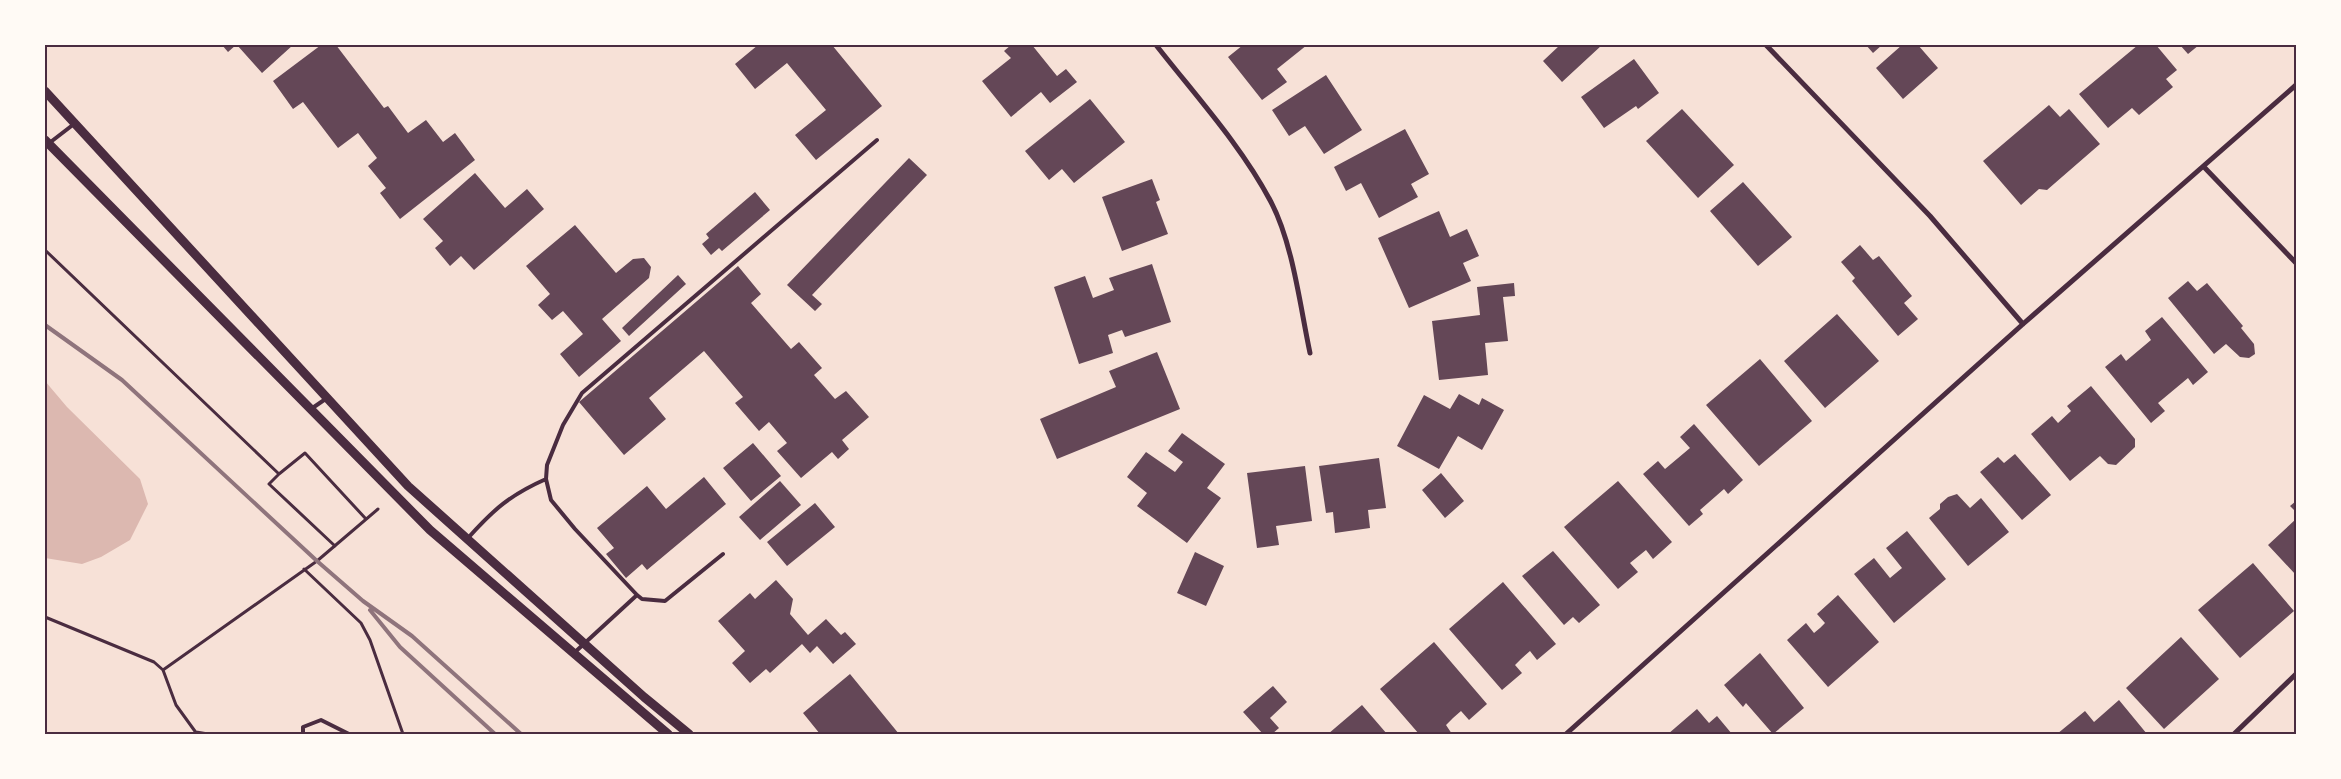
<svg xmlns="http://www.w3.org/2000/svg" width="2341" height="779" viewBox="0 0 2341 779" font-family="Karla,sans-serif">
<style>
.water{fill:#dcb8b0}
.building{fill:#644757}
.lines{fill:none;stroke-linecap:round;stroke-linejoin:round}
.path{stroke:#4a2c40;stroke-width:3}
.service{stroke:#4a2c40;stroke-width:4}
.minor{stroke:#4a2c40;stroke-width:5}
.tertiary{stroke:#4a2c40;stroke-width:9}
.rail{stroke:#8f747c;stroke-width:4}
.neatline{fill:none;stroke:#4a2c40;stroke-width:2}
</style>
<rect width="100%" height="100%" fill="#f7e1d7"/>
<!-- water -->
<path class="water" d="M45,381L67,407L140,479L148,504L130,540L101,557L82,564L45,558Z"/>
<!-- building -->
<path class="building" d="M222,45H236L228,52Z
M237,45H293L262,73Z
M321,45H336L384,108L388,106L408,133L426,120L443,142L455,133L475,160L400,219L380,193L386,188L368,166L377,158L358,133L338,148L303,102L293,109L273,81Z
M758,45H832L882,106L816,160L795,135L826,110L787,63L755,89L735,64Z
M1011,45H1032L1057,76L1066,69L1077,82L1050,103L1041,92L1011,117L982,81L1011,58L1004,51Z
M1243,45H1307L1277,69L1287,82L1262,100L1228,57Z
M1560,45H1602L1562,82L1543,61Z
M1866,45H1882L1873,53Z
M1902,45H1918L1938,68L1903,99L1876,68Z
M2138,45H2156L2177,70L2166,79L2173,87L2139,115L2132,108L2108,128L2079,94Z
M2180,45H2199L2188,54Z
M1634,59L1659,93L1638,109L1636,106L1604,128L1581,97Z
M1326,75L1362,130L1324,154L1305,126L1289,136L1272,110Z
M1090,99L1125,142L1074,183L1062,169L1049,180L1025,151Z
M2049,105L2060,117L2069,109L2100,144L2047,190L2039,189L2021,205L1983,161Z
M1682,109L1734,165L1698,198L1646,141Z
M1405,129L1429,174L1411,184L1418,197L1379,218L1361,183L1346,191L1334,167Z
M909,158L927,175L812,295L822,304L815,311L787,285Z
M475,173L505,208L527,189L544,209L474,270L461,256L450,266L435,248L443,241L423,219Z
M1152,179L1160,200L1156,202L1168,234L1122,251L1102,197Z
M1743,182L1792,237L1758,266L1710,211Z
M755,192L770,210L722,251L719,248L711,255L702,244L709,238L706,234Z
M1439,211L1450,237L1467,229L1479,256L1463,263L1471,281L1409,308L1378,238Z
M575,225L616,273L633,259L644,258L651,267L649,278L602,319L621,341L579,377L560,354L583,334L563,311L552,320L538,305L550,294L526,266Z
M1860,245L1873,260L1879,256L1912,296L1904,303L1918,319L1898,336L1852,281L1855,278L1841,262Z
M1152,264L1171,322L1125,337L1122,330L1108,335L1113,353L1079,364L1054,287L1085,276L1093,298L1114,290L1109,278Z
M738,266L761,294L751,303L791,349L799,342L822,368L814,375L835,399L846,391L869,417L842,440L849,449L838,459L832,452L801,478L777,451L787,443L769,422L759,431L735,403L743,397L704,351L649,398L666,419L624,455L579,402Z
M678,275L686,284L629,336L622,328Z
M2188,281L2197,291L2207,283L2243,326L2241,328L2254,344L2255,354L2249,358L2240,357L2226,344L2214,354L2168,298Z
M1514,283L1515,296L1503,297L1508,341L1485,343L1488,375L1439,380L1432,321L1480,315L1477,287Z
M1837,314L1879,361L1825,408L1784,361Z
M2162,317L2208,372L2193,385L2188,378L2158,403L2165,411L2151,423L2105,367L2121,354L2126,361L2151,340L2145,331Z
M1157,352L1180,409L1057,459L1040,419L1116,387L1109,371Z
M1760,359L1812,421L1759,466L1706,405Z
M2091,386L2135,439V447L2116,465L2108,464L2100,456L2070,481L2031,434L2052,416L2058,423L2071,411L2067,406Z
M1459,394L1479,405L1482,398L1504,410L1482,450L1458,436L1439,469L1397,446L1424,395L1450,409Z
M1694,424L1743,480L1728,494L1724,489L1700,510L1703,514L1689,526L1643,474L1658,461L1665,469L1690,448L1680,437Z
M1182,433L1225,464L1207,488L1221,498L1187,543L1137,506L1147,493L1127,477L1146,452L1175,472L1183,462L1168,451Z
M753,443L781,476L751,501L723,468Z
M2015,454L2051,495L2022,520L1980,472L1998,457L2004,463Z
M1379,458L1386,508L1368,510L1370,528L1335,533L1333,512L1326,513L1319,466Z
M1305,466L1312,521L1276,526L1279,545L1257,548L1247,473Z
M1441,473L1464,501L1445,518L1422,490Z
M704,477L726,504L647,570L642,564L626,578L606,554L614,548L597,528L647,486L666,509Z
M780,481L801,505L760,540L739,517Z
M1618,481L1672,542L1653,559L1646,550L1630,563L1638,572L1618,589L1564,527Z
M1957,494L1970,508L1981,498L2009,532L1968,566L1929,518L1940,509V504L1948,497Z
M2296,501V512L2290,506Z
M815,503L835,527L787,566L767,542Z
M2296,519V575L2268,545Z
M1907,531L1946,579L1894,623L1854,574L1874,558L1890,578L1902,568L1886,548Z
M1553,551L1600,605L1579,623L1573,617L1564,625L1522,576Z
M1195,552L1224,566L1206,606L1177,593Z
M2253,563L2294,611L2240,658L2198,610Z
M776,580L793,599L790,614L808,635L826,619L841,635L845,632L856,644L833,664L817,646L810,653L802,644L770,673L766,669L750,683L732,663L745,651L718,621L750,593L755,599Z
M1503,582L1556,644L1537,660L1530,651L1521,659L1515,665L1522,673L1502,690L1449,629Z
M1838,595L1879,642L1828,687L1787,640L1806,623L1814,633L1820,628L1825,623L1817,614Z
M2181,637L2219,679L2164,729L2126,688Z
M1434,642L1487,704L1469,720L1461,711L1453,718L1446,725L1452,734H1419L1380,689Z
M1760,653L1804,708L1773,734L1746,703L1743,707L1724,685Z
M850,674L899,734H820L803,713Z
M1273,686L1287,702L1270,718L1279,728L1272,734H1263L1243,712Z
M2119,700L2147,734H2057L2085,711L2094,722Z
M1362,705L1387,734H1328L1335,728Z
M1697,709L1709,723L1717,716L1732,734H1668Z"/>
<g class="lines">
<!-- path -->
<path class="path" d="M45,250L279,474L269,484L335,546
M279,474L305,453L366,519
M304,569L361,623L370,640L403,734
M45,617L154,662L163,670L176,705L197,734
M163,670L317,561L378,509
M196,732L208,734"/>
<!-- service -->
<path class="service" d="M48,144L74,124
M311,409L327,398
M468,538C494,509 510,495 546,479
M723,554L665,601L642,599L637,595L575,529L551,500L546,479L547,465L563,425L582,393L877,140
M574,653L637,595
M303,734V727L321,720L349,734"/>
<!-- minor -->
<path class="minor" d="M1156,45C1195,95 1241,145 1271,202C1293,244 1300,306 1310,353
M1766,45L1930,216L2023,324
M2204,167L2296,263
M1566,734L2023,324L2296,85
M2234,734L2296,674"/>
<!-- tertiary -->
<path class="tertiary" d="M45,91L408,486L644,697L689,734
M45,140L430,530L668,734"/>
<!-- rail -->
<path class="rail" d="M45,325L122,380L317,561L363,601L412,636L521,734
M370,610L400,647L495,734"/>
</g>
<!-- border -->
<rect width="2341" height="779" fill="none" stroke="#fffaf5" stroke-width="92"/>
<rect x="46" y="46" width="2249" height="687" class="neatline"/>
</svg>
